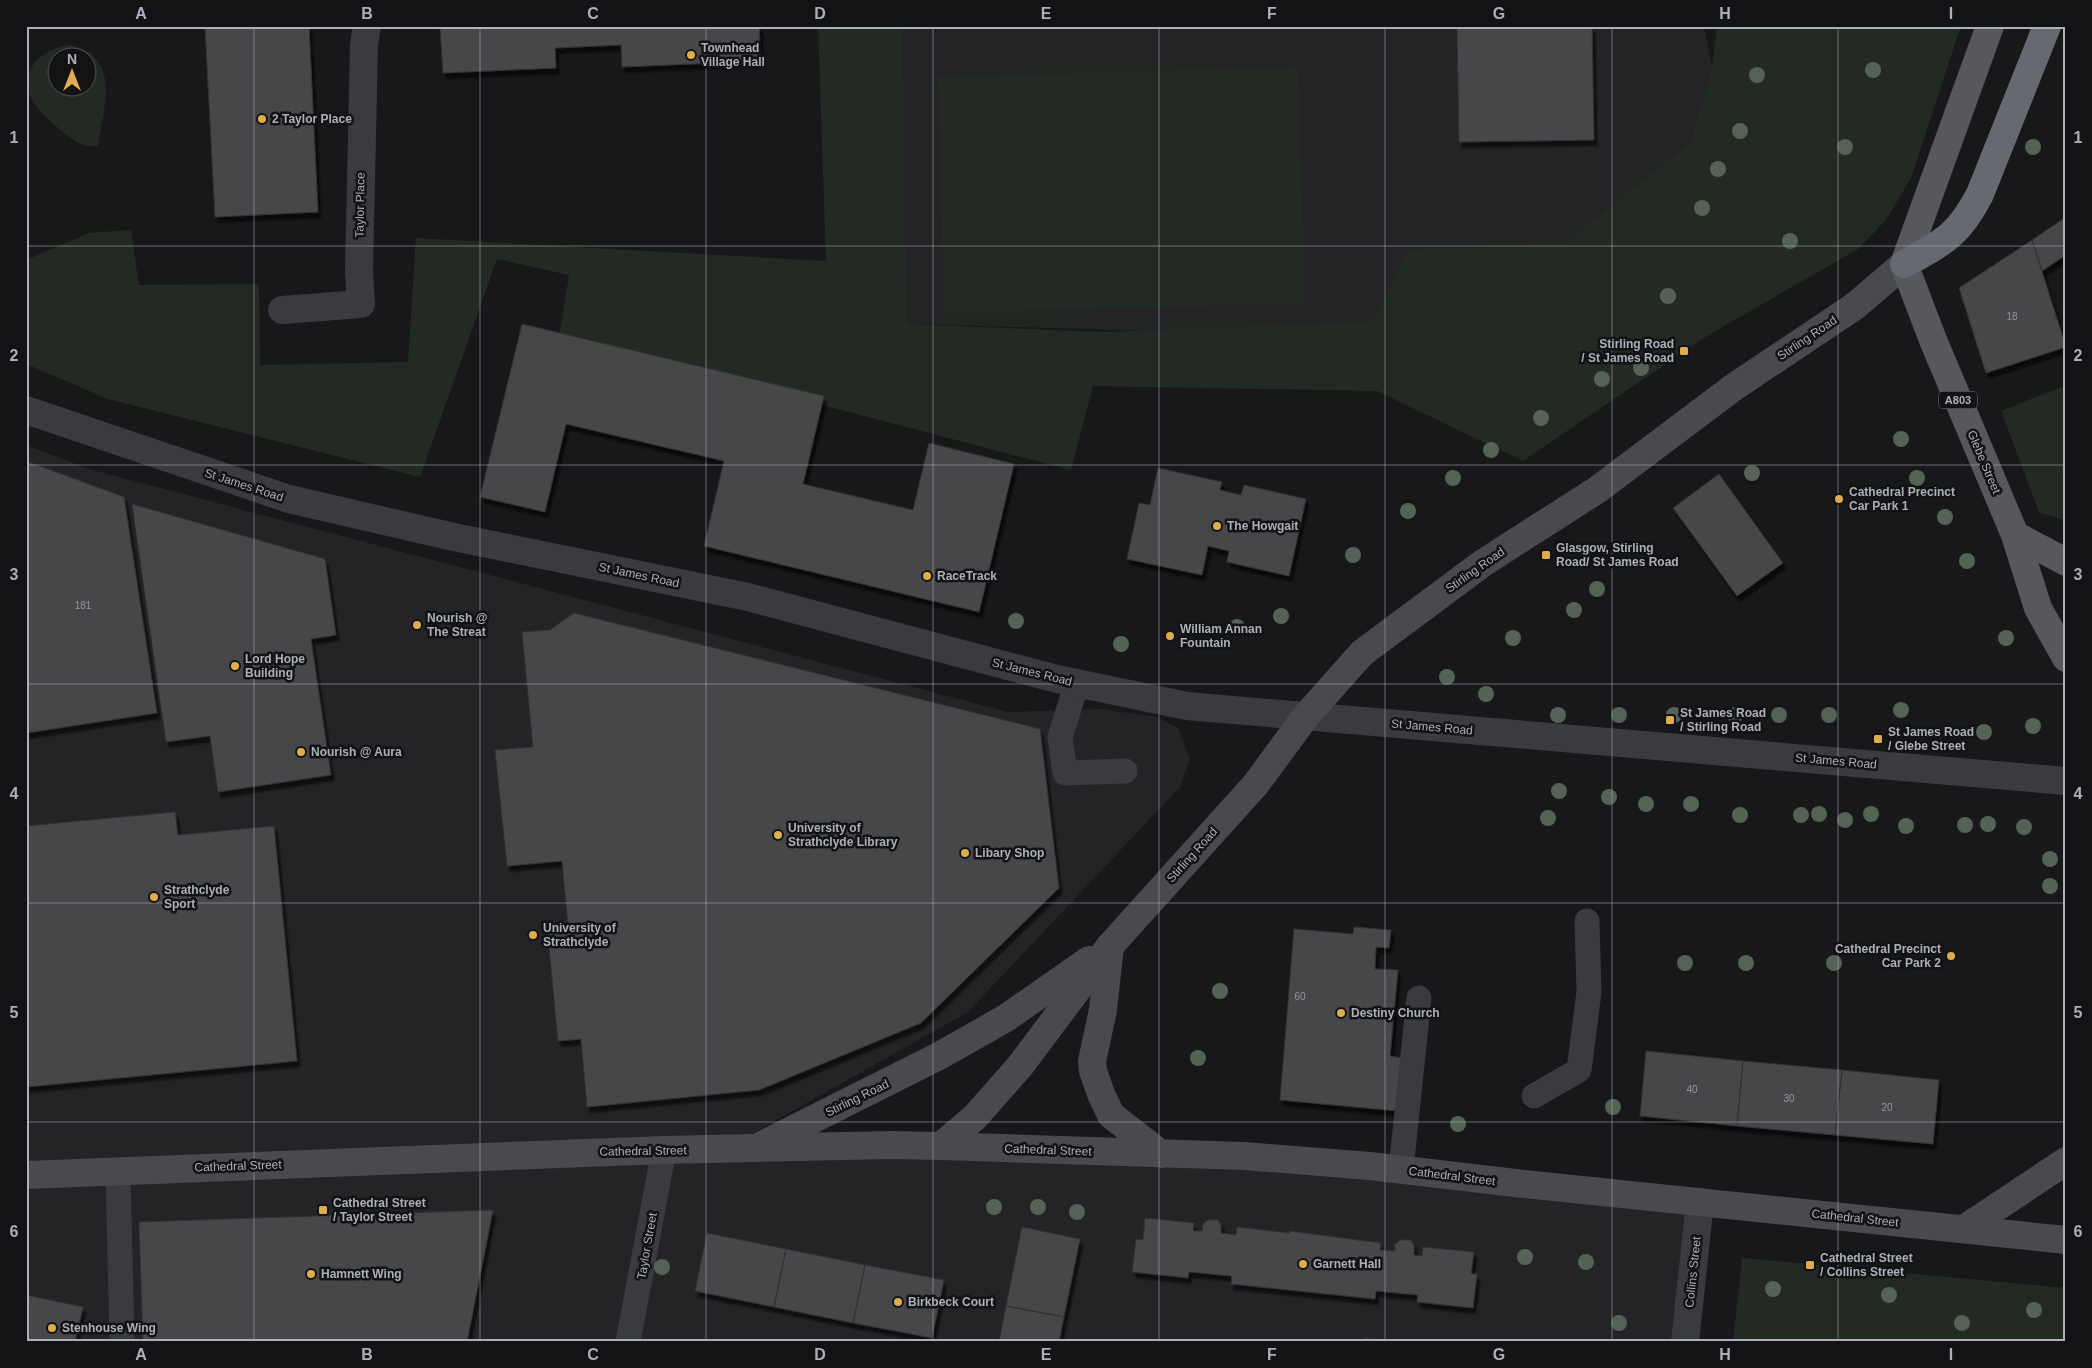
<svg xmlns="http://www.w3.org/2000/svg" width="2092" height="1368" viewBox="0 0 2092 1368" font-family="Arial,sans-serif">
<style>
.built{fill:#242427}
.green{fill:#232a24;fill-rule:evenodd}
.building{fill:#46464a;stroke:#333336;filter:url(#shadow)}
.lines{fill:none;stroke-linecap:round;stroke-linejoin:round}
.lane{stroke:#3a3b3f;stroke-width:25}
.street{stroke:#3a3b3f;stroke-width:28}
.secondary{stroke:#484a4e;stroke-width:28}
.primary{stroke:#56585d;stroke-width:28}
.highway{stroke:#66696f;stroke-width:28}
.tree{fill:#546356}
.grid{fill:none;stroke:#acb0b8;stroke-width:1;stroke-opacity:0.55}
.poi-dot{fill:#dead4d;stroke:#131315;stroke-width:2}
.labels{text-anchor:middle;stroke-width:5;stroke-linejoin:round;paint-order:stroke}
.number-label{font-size:10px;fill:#92969c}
.shield{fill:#131315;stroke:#7e8187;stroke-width:1}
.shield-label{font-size:11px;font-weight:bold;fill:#acb0b8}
.poi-label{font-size:12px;font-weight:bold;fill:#acb0b8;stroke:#131315;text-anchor:start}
.street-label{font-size:12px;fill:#acb0b8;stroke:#131315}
.neatline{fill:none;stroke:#acb0b8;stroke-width:2}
.grid-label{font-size:16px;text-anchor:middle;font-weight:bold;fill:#acb0b8}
</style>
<defs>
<filter id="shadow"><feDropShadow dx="3" dy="5.5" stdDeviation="1" flood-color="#0009"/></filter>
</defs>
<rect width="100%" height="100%" fill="#18181a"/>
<!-- built -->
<path class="built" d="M903,26H1704L1712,67L1661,243L1574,343L907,324Z
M26,445L89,469L1008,712L1101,709L1156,717L1178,728L1190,758L1180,787L968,1012L727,1148L891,1145L1700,1202L1685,1342H26Z"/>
<!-- green -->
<path class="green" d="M818,26H903L907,324L1106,332L1373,321L1408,250L1565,244L1690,143L1712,67L1717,26H1961L1911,178L1886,220L1858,249L1707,336L1523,461L1377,391L1093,386L1071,470L559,336L569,275L497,259L420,477L108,399L26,364V260L89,233L131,230L139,285L259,284L260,365L408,362L416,238L826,261Z
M69,45C122,56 104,106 98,146C94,146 87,147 83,145C69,139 38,112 31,98C18,70 43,48 69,45ZM58,58H88V88H58Z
M1298,67L1305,303L944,313L938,77Z
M2066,385V521L2039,512L2001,411Z
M1742,1258L2066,1288V1342H1733Z"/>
<!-- building -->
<path class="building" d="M205,26H309L318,212L215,217Z
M440,26H759L761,61L622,67L621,45L555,48L556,68L443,73Z
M1457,26H1592L1594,140L1459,142Z
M2066,217V255L2042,271L2032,240Z
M2032,240L2066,347L1986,373L1959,288Z
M522,324L824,396L803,484L913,510L929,443L1014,464L979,612L704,546L724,461L566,424L545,512L480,497Z
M26,461L124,497L157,713L26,733Z
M1158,468L1222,482L1220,490L1241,495L1244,485L1306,499L1289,576L1227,562L1229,551L1208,546L1202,575L1127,559L1139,503L1150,505Z
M1719,474L1783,563L1737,596L1673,508Z
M132,504L325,559L336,635L311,639L331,775L218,792L210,736L166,742Z
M574,613L1040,729L1059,888L921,1023L759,1090L587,1107L581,1039L558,1041L547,927L568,925L562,861L507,866L495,750L533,747L522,632L550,630Z
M175,812L178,835L274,826L297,1061L26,1087V826Z
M1354,927L1391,930L1389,948L1376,947L1375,969L1398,970L1390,1056L1402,1058L1398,1111L1280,1100L1294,929L1353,934Z
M1646,1051L1743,1061L1737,1126L1640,1116Z
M1743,1061L1842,1070L1835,1135L1737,1126Z
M1842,1070L1939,1080L1933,1144L1835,1135Z
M493,1210L467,1342H143L139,1222Z
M1145,1218L1194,1223L1193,1231H1202L1203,1224L1208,1220H1218L1221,1225V1233L1236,1235L1237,1227L1290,1233V1231L1297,1232L1381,1243L1380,1250L1395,1251V1244L1401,1240H1411L1414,1246V1255L1422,1256L1423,1247L1474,1252L1471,1274H1477L1473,1308L1417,1302L1418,1295L1376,1291L1375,1299L1231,1284L1232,1276L1189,1272L1188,1278L1132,1272L1136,1239L1143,1240Z
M1022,1227L1080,1239L1064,1317L1006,1306Z
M707,1233L786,1249L774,1307L695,1291Z
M786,1249L865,1265L853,1323L774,1307Z
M865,1265L944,1280L932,1338L853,1323Z
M26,1295L83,1307L75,1342H26Z
M1006,1306L1064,1317L1059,1342H999Z
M1364,1338L1402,1342H1364Z"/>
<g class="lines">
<!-- lane -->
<path class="lane" d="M1077,683L1060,737L1065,773L1125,771
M1534,1096L1579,1070L1589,992L1587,921
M1401,1169L1419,998
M118,1171L122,1342
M628,1342L664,1150"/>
<!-- street -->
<path class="street" d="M282,310L361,304L359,272L364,45L367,26
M26,410L289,499L454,537L748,597L1057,679L1187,706L2066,781
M1685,1342L1700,1202"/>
<!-- secondary -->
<path class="secondary" d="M1110,946L1103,1010L1092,1061L1093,1071L1101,1094L1111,1115L1161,1154
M762,1145L939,1056L1006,1018L1089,960
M941,1146L975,1117L1020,1066L1110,946L1256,784L1306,716L1362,653L1483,563L1597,490L1734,387L1855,306L1904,264
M26,1175L664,1150L891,1145L941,1146L1244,1156L1370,1166L1524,1184L2066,1240
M1964,1229L2066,1161"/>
<!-- primary -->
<path class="primary" d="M1990,26L1904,264L1933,340L2015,535L2038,608L2066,658
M2015,535L2066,562"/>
<!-- highway -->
<path class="highway" d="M1904,264C1944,242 1959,235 1980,194L2047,26"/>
</g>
<!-- trees -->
<g class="tree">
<circle cx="1873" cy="70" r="8"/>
<circle cx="1757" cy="75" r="8"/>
<circle cx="1740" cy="131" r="8"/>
<circle cx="1845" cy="147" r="8"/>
<circle cx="2033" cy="147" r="8"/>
<circle cx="1718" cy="169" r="8"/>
<circle cx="1702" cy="208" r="8"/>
<circle cx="1790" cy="241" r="8"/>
<circle cx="1668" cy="296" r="8"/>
<circle cx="1641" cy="368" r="8"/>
<circle cx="1602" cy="379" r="8"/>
<circle cx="1541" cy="418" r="8"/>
<circle cx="1901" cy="439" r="8"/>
<circle cx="1491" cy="450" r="8"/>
<circle cx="1752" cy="473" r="8"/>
<circle cx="1453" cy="478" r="8"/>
<circle cx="1917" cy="478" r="8"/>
<circle cx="1408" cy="511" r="8"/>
<circle cx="1945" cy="517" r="8"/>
<circle cx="1353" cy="555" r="8"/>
<circle cx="1967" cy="561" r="8"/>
<circle cx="1597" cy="589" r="8"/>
<circle cx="1574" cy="610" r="8"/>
<circle cx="1281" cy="616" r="8"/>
<circle cx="1016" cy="621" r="8"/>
<circle cx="1237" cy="627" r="8"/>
<circle cx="1513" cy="638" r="8"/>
<circle cx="2006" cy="638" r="8"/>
<circle cx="1121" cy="644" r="8"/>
<circle cx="1447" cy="677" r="8"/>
<circle cx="1486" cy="694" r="8"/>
<circle cx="1901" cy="710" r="8"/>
<circle cx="1558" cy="715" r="8"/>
<circle cx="1619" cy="715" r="8"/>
<circle cx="1674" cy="715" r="8"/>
<circle cx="1735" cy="715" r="8"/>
<circle cx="1779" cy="715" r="8"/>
<circle cx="1829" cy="715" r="8"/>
<circle cx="2033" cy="726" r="8"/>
<circle cx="1984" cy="732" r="8"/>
<circle cx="1559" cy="791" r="8"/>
<circle cx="1609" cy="797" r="8"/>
<circle cx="1646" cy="804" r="8"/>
<circle cx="1691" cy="804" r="8"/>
<circle cx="1819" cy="814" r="8"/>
<circle cx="1871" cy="814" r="8"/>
<circle cx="1740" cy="815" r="8"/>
<circle cx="1801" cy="815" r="8"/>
<circle cx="1548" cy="818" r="8"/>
<circle cx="1845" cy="820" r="8"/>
<circle cx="1988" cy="824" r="8"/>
<circle cx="1965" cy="825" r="8"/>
<circle cx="1906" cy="826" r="8"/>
<circle cx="2024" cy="827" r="8"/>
<circle cx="2050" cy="859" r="8"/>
<circle cx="2050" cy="886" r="8"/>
<circle cx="1685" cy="963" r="8"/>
<circle cx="1746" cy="963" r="8"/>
<circle cx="1834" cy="963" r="8"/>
<circle cx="1220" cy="991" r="8"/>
<circle cx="1198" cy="1058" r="8"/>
<circle cx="1613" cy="1107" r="8"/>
<circle cx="1458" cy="1124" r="8"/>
<circle cx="994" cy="1207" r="8"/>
<circle cx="1038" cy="1207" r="8"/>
<circle cx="1077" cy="1212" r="8"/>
<circle cx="1525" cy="1257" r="8"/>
<circle cx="1586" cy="1262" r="8"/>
<circle cx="662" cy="1267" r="8"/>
<circle cx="1773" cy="1289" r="8"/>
<circle cx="1889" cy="1295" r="8"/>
<circle cx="2034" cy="1310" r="8"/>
<circle cx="1619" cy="1323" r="8"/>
<circle cx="1962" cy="1323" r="8"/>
</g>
<!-- grid -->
<path class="grid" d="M254,26V1342M480,26V1342M706,26V1342M933,26V1342M1159,26V1342M1385,26V1342M1612,26V1342M1838,26V1342M26,246H2066M26,465H2066M26,684H2066M26,903H2066M26,1122H2066"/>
<!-- markers -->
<g class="poi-dot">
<circle cx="691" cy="55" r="5"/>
<circle cx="262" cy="119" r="5"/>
<rect x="1679" y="346" width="10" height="10" rx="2.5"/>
<circle cx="1839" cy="499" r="5"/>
<circle cx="1217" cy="526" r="5"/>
<rect x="1541" y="550" width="10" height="10" rx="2.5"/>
<circle cx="927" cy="576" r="5"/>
<circle cx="417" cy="625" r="5"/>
<circle cx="1170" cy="636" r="5"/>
<circle cx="235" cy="666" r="5"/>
<rect x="1665" y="715" width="10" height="10" rx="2.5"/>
<rect x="1873" y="734" width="10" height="10" rx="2.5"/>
<circle cx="301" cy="752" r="5"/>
<circle cx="778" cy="835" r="5"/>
<circle cx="965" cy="853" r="5"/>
<circle cx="154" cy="897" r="5"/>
<circle cx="533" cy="935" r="5"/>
<circle cx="1951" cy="956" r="5"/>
<circle cx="1341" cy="1013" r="5"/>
<rect x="318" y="1205" width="10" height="10" rx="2.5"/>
<circle cx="1303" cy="1264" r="5"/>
<rect x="1805" y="1260" width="10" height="10" rx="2.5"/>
<circle cx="311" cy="1274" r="5"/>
<circle cx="898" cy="1302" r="5"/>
<circle cx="52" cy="1328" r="5"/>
</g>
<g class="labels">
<!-- number labels -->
<g class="number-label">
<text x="2012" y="320">18</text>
<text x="83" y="609">181</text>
<text x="1300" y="1000">60</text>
<text x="1692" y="1093">40</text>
<text x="1789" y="1102">30</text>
<text x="1887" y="1111">20</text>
</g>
<!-- shield labels -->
<rect class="shield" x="1939" y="391.5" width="38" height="17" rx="4"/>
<g class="shield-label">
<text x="1958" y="404">A803</text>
</g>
<!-- poi labels -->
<g class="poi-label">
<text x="701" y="52">Townhead<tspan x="701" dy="14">Village Hall</tspan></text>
<text x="272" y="123">2 Taylor Place</text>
<text x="1674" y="348" text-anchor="end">Stirling Road<tspan x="1674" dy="14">/ St James Road</tspan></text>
<text x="1849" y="496">Cathedral Precinct<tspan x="1849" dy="14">Car Park 1</tspan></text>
<text x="1227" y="530">The Howgait</text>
<text x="1556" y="552">Glasgow, Stirling<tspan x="1556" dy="14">Road/ St James Road</tspan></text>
<text x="937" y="580">RaceTrack</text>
<text x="427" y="622">Nourish @<tspan x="427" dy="14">The Streat</tspan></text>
<text x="1180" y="633">William Annan<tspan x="1180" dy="14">Fountain</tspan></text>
<text x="245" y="663">Lord Hope<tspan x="245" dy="14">Building</tspan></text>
<text x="1680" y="717">St James Road<tspan x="1680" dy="14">/ Stirling Road</tspan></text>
<text x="1888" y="736">St James Road<tspan x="1888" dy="14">/ Glebe Street</tspan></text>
<text x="311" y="756">Nourish @ Aura</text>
<text x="788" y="832">University of<tspan x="788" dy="14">Strathclyde Library</tspan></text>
<text x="975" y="857">Libary Shop</text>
<text x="164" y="894">Strathclyde<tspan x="164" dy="14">Sport</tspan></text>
<text x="543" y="932">University of<tspan x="543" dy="14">Strathclyde</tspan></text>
<text x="1941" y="953" text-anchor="end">Cathedral Precinct<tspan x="1941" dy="14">Car Park 2</tspan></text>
<text x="1351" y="1017">Destiny Church</text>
<text x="333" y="1207">Cathedral Street<tspan x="333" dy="14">/ Taylor Street</tspan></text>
<text x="1820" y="1262">Cathedral Street<tspan x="1820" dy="14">/ Collins Street</tspan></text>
<text x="1313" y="1268">Garnett Hall</text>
<text x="321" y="1278">Hamnett Wing</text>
<text x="908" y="1306">Birkbeck Court</text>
<text x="62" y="1332">Stenhouse Wing</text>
</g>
<!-- street labels -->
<g class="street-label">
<text transform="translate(360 205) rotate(-89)" y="4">Taylor Place</text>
<text transform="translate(1807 338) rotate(-34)" y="4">Stirling Road</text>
<text transform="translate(1984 462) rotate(67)" y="4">Glebe Street</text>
<text transform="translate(244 485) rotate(18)" y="4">St James Road</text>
<text transform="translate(1475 570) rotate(-35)" y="4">Stirling Road</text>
<text transform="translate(639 575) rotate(12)" y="4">St James Road</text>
<text transform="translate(1032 672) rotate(14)" y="4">St James Road</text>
<text transform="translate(1432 727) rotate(5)" y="4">St James Road</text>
<text transform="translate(1836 761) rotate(5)" y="4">St James Road</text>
<text transform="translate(1192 855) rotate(-48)" y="4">Stirling Road</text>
<text transform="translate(857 1098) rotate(-26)" y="4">Stirling Road</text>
<text transform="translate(1048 1150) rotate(2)" y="4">Cathedral Street</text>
<text transform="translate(643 1151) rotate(-1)" y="4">Cathedral Street</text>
<text transform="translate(238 1166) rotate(-2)" y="4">Cathedral Street</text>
<text transform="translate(1452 1176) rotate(7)" y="4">Cathedral Street</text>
<text transform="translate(1855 1218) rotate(6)" y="4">Cathedral Street</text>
<text transform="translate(647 1246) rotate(-80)" y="4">Taylor Street</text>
<text transform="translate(1693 1272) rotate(-84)" y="4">Collins Street</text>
</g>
</g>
<!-- border -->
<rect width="2092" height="1368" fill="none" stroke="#131315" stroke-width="55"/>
<!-- north arrow -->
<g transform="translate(72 72)"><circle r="24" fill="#131315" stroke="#505256"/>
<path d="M0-4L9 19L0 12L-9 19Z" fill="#dead4d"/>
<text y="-8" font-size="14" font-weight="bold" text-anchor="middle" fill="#acb0b8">N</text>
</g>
<rect x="28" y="28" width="2036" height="1312" class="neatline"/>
<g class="grid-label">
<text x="141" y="19">A</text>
<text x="367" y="19">B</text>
<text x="593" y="19">C</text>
<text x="820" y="19">D</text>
<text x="1046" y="19">E</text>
<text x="1272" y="19">F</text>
<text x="1499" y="19">G</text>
<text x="1725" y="19">H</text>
<text x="1951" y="19">I</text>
<text x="14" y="143">1</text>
<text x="2078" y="143">1</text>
<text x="14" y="361">2</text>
<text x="2078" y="361">2</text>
<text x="14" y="580">3</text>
<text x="2078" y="580">3</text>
<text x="14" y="799">4</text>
<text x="2078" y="799">4</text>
<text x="14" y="1018">5</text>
<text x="2078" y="1018">5</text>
<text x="14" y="1237">6</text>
<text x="2078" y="1237">6</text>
<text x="141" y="1360">A</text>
<text x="367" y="1360">B</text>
<text x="593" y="1360">C</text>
<text x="820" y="1360">D</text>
<text x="1046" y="1360">E</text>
<text x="1272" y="1360">F</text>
<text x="1499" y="1360">G</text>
<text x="1725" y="1360">H</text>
<text x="1951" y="1360">I</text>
</g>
</svg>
